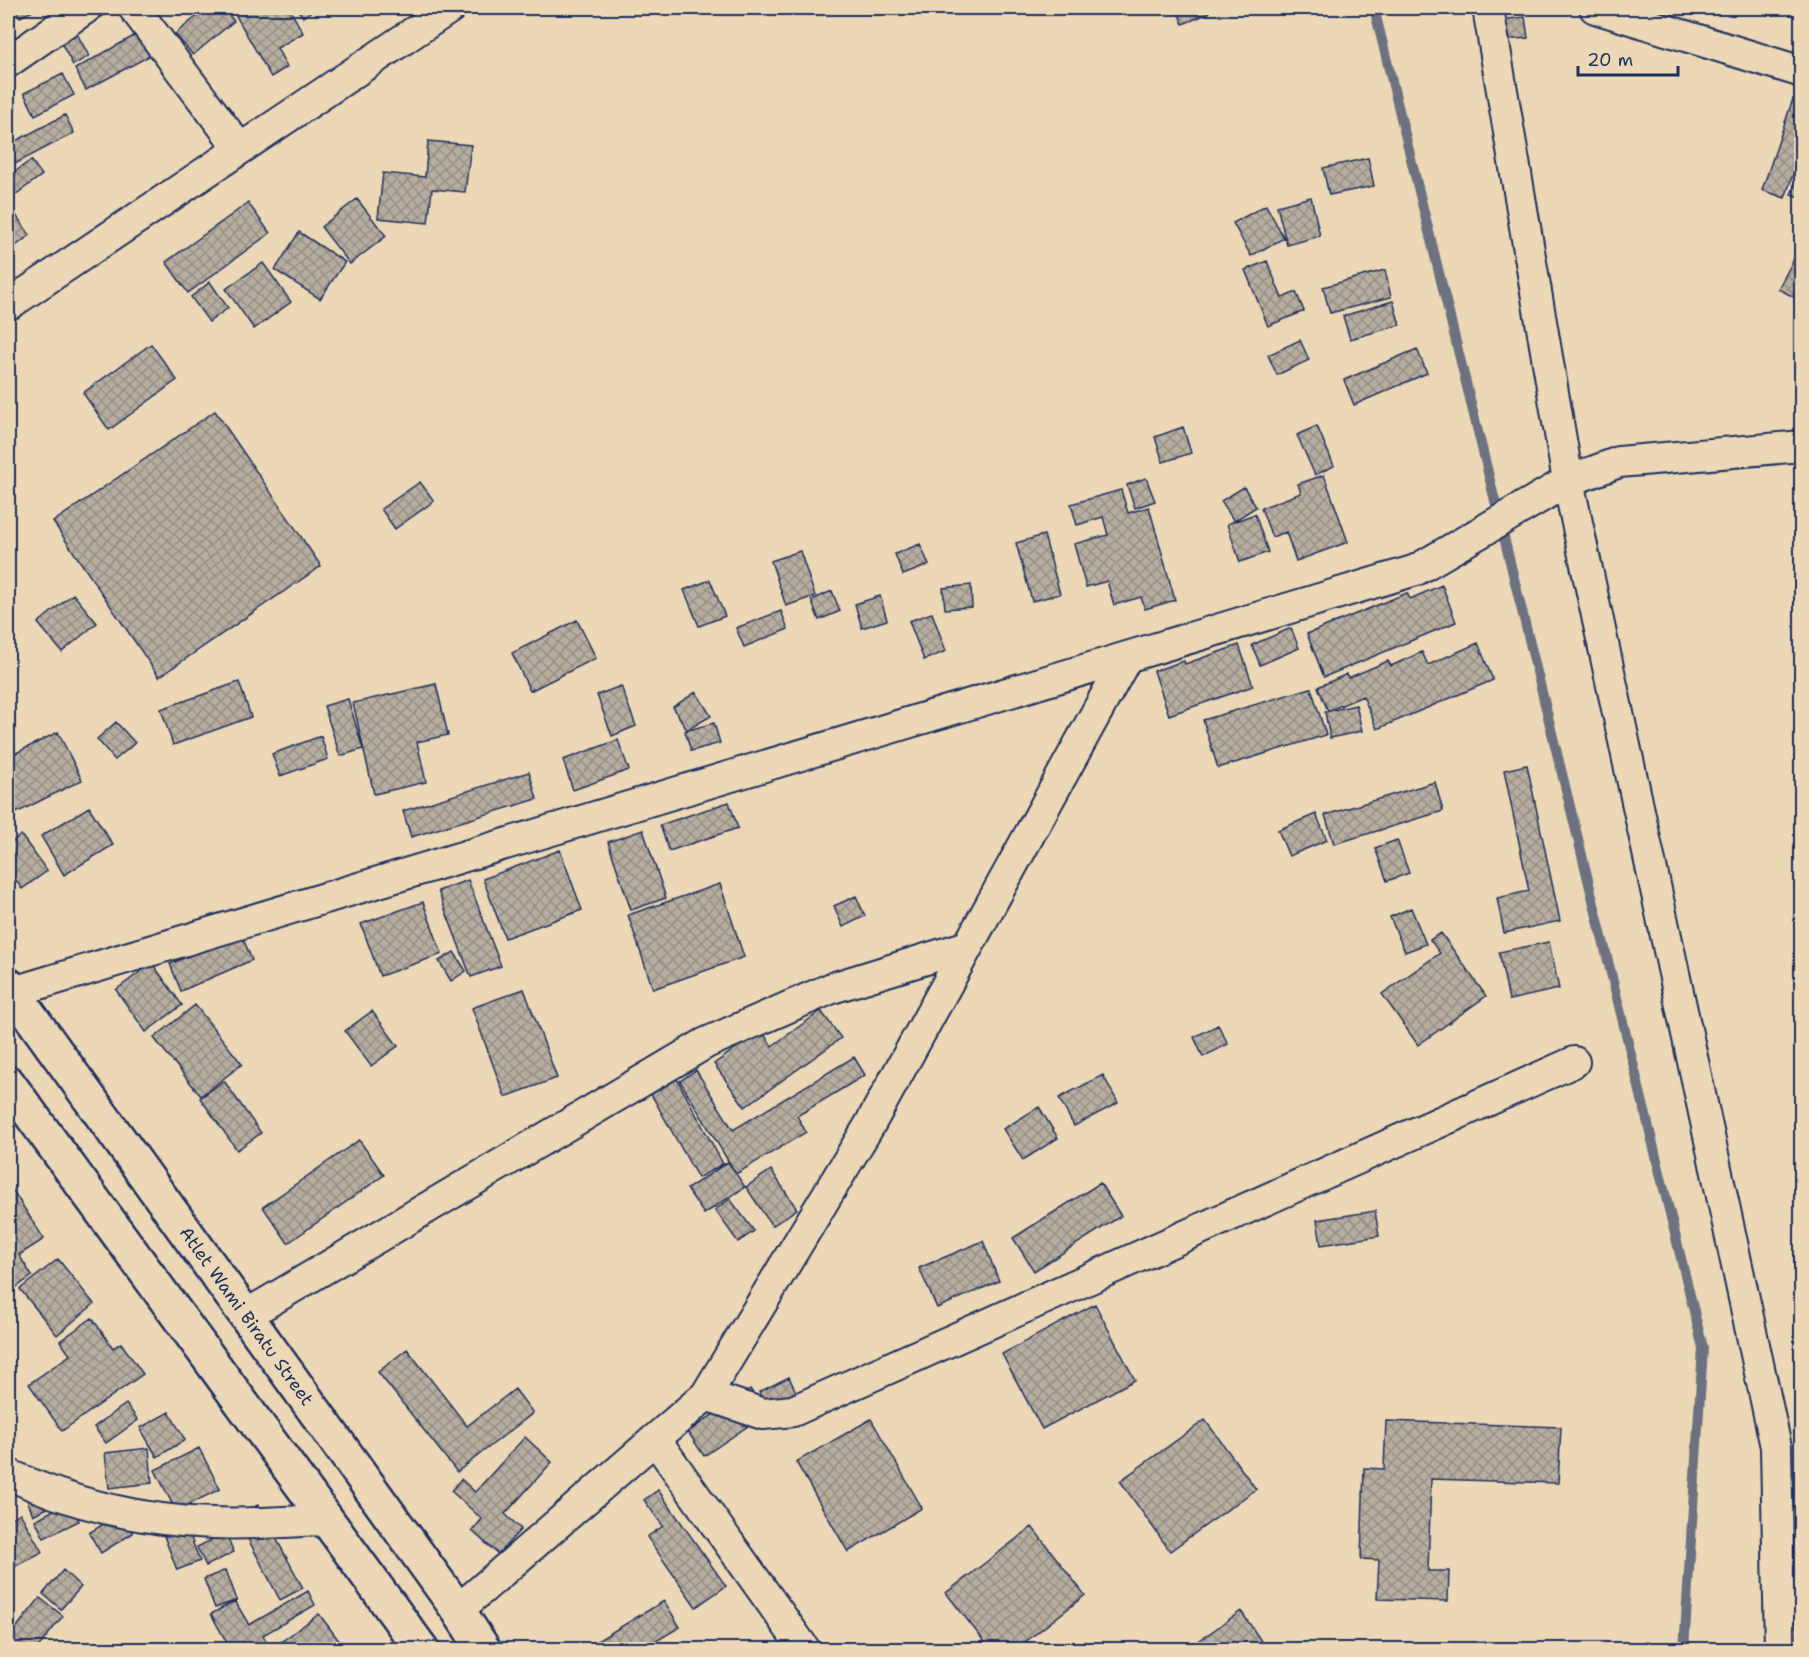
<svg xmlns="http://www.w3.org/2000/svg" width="1809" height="1657" viewBox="0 0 1809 1657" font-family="'Shantell Sans',sans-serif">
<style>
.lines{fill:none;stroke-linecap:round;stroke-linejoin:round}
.stream{stroke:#6d7281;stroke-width:10}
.building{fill:url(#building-cross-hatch);stroke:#1b2f5e;stroke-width:1.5}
.street-casing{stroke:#1b2f5e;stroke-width:34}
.secondary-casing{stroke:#1b2f5e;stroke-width:38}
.street{stroke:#ecd8b6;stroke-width:30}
.secondary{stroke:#ecd8b6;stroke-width:33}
.labels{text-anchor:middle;stroke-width:5;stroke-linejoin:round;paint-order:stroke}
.street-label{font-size:18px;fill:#1b2f5e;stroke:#ecd8b6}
</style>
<defs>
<pattern id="building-cross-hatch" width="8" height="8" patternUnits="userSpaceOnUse" patternTransform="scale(1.5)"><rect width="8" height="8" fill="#b8aea0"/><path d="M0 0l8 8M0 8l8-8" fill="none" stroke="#958e86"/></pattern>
</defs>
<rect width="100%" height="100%" fill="#ecd8b6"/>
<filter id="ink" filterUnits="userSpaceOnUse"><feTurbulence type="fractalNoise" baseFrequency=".0167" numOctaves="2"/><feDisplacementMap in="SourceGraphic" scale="12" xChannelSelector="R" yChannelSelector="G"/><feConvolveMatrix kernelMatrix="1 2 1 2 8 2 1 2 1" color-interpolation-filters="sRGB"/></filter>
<g filter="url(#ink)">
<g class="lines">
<!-- stream -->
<path class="stream" d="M1374,8L1703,1348L1684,1650"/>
</g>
<!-- building -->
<path class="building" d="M15,8H39L20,17Z
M86,8H105L108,13L76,32L89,56L73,65L52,26Z
M207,8H222L234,21L193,55L175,34Z
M245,8H289L303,33L277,48L287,67L271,77L235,14Z
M296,8H316L303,17Z
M1176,8H1207L1209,13L1183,24Z
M1525,17L1528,38L1503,40L1501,20Z
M139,33L151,55L86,90L75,69Z
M63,74L74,95L35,115L24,93Z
M1793,99L1802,102V148L1785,198L1762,190Z
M65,115L74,133L15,164L8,145Z
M428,141L471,145L465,192L432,189L428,223L378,218L383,173L425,177Z
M1368,158L1374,186L1329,195L1323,168Z
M31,160L42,175L15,195L8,185V177Z
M1802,169V198L1791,194Z
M1311,197L1320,236L1287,245L1277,206Z
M357,199L386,236L350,264L321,227Z
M248,203L270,233L188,293L166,262Z
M8,204L30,235L13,248L8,240Z
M1266,205L1284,238L1251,256L1233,223Z
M299,232L345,262L320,299L275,270Z
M1802,244V301L1778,289Z
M1267,261L1282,298L1296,292L1304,311L1268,326L1245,270Z
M263,263L291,302L254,329L226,289Z
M1385,270L1391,297L1330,313L1323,287Z
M210,282L228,308L209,322L191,297Z
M1393,301L1400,325L1350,339L1343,316Z
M1300,340L1309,360L1277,375L1268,355Z
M151,344L177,380L109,430L83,393Z
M1417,349L1427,373L1354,405L1344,380Z
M215,411L321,566L159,677L53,522Z
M1317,426L1334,466L1315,475L1297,435Z
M1183,427L1191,453L1163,462L1155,437Z
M1324,475L1348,542L1296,561L1286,532L1272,537L1261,508L1301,493L1298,484Z
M1146,478L1155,501L1135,508L1127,485Z
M420,482L434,501L395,529L381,509Z
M1244,487L1256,507L1234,521L1221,501Z
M1121,490L1128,513L1149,507L1175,600L1145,609L1141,597L1114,605L1107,581L1086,587L1074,544L1108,535L1103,517L1077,525L1071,504Z
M1255,514L1268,552L1240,562L1227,524Z
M1044,535L1060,594L1032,601L1016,543Z
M920,544L929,565L903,575L895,554Z
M800,551L815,596L786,606L771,561Z
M710,580L725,616L699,626L684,590Z
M971,585L972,607L945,609L943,588Z
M1442,585L1456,622L1324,677L1307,634L1407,593L1410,599Z
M832,591L840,611L819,620L811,600Z
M73,594L97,623L62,652L38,623Z
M880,596L887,620L862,628L855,604Z
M781,611L788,629L744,647L736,628Z
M932,613L946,651L924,660L909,621Z
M577,620L596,658L530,691L512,653Z
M1291,628L1299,648L1260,665L1252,645Z
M1478,643L1493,680L1377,729L1363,696L1328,711L1318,687L1347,674L1348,678L1388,661L1391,666L1422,652L1428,665Z
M1239,645L1253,686L1169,715L1154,671L1184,661L1185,664Z
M239,682L251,717L173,745L161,709Z
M436,684L448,735L417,742L426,782L374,794L353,703Z
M621,686L636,726L612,736L597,695Z
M1311,688L1326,735L1218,768L1203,720Z
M696,692L711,716L687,730L673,707Z
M348,699L363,749L340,756L324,706Z
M1356,705L1362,731L1330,738L1325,712Z
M116,722L135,743L115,760L97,739Z
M714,723L720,743L691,751L685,731Z
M58,732L82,780L8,817V757Z
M321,736L328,759L280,776L272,754Z
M618,740L629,770L573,790L563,760Z
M1527,765L1560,921L1504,933L1497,898L1529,891L1504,770Z
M529,772L537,799L411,837L403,811Z
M1435,782L1443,811L1334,844L1325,815Z
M729,802L738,828L669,851L660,825Z
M89,807L113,845L64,875L41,836Z
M1316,814L1327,840L1289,856L1278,830Z
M643,830L666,898L631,910L608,842Z
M21,835L47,871L22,889L8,869V845Z
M1397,840L1409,873L1387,881L1375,848Z
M560,850L582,910L505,938L483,879Z
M468,880L501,966L471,977L438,891Z
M720,884L744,957L653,989L628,915Z
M856,896L865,916L843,927L834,906Z
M423,902L442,954L380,976L361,924Z
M1411,908L1426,944L1405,952L1390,917Z
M1441,933L1486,996L1418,1045L1382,994L1440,953L1430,940Z
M241,934L252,960L181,991L170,964Z
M1549,942L1559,989L1509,1000L1499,952Z
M454,952L466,971L451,981L439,961Z
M152,963L182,1005L146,1032L116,990Z
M524,989L557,1078L505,1097L472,1008Z
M195,1005L242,1064L201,1096L154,1038Z
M372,1011L398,1046L371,1066L345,1031Z
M821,1011L841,1038L745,1107L714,1064L761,1030L772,1046Z
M1218,1025L1228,1044L1203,1057L1194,1037Z
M854,1057L865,1075L797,1116L806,1132L736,1174L680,1081L696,1070L733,1130Z
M1103,1075L1118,1103L1074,1126L1059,1098Z
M677,1079L723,1164L698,1178L651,1094Z
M224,1081L261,1133L237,1150L200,1098Z
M1039,1107L1058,1138L1023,1160L1003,1129Z
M359,1140L384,1175L288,1243L263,1207Z
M728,1162L745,1187L704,1214L687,1189Z
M771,1170L797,1209L772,1226L746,1187Z
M8,1183L44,1239L19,1255L32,1276L8,1293Z
M1100,1183L1121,1216L1034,1271L1013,1238Z
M730,1199L754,1231L738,1242L715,1210Z
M1375,1211L1379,1236L1321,1245L1317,1220Z
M983,1241L999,1281L937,1308L919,1268Z
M58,1259L94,1304L57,1335L20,1289Z
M1095,1304L1135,1380L1042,1429L1002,1354Z
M92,1318L113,1348L121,1343L143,1374L62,1431L29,1384L70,1355L60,1341Z
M407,1349L467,1426L515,1389L533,1413L457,1472L378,1372Z
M789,1377L802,1405L772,1418L759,1392Z
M750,1389L767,1413L704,1456L688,1432Z
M126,1404L138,1420L106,1443L94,1427Z
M169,1412L185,1440L157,1457L140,1428Z
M871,1419L922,1508L848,1552L796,1462Z
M1205,1420L1256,1489L1170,1551L1120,1481Z
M1386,1421L1561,1427L1558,1483L1431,1479L1428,1571H1449L1448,1601L1377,1599L1379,1560L1361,1559L1364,1468L1384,1469Z
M525,1437L552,1462L505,1514L521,1529L498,1554L472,1531L482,1519L451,1491L461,1479L475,1492Z
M149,1448L152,1483L109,1488L105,1453Z
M199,1448L220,1489L176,1511L155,1470Z
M658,1490L726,1586L696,1607L647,1537L663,1526L644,1500Z
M24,1493L54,1505L33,1515Z
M69,1502L79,1521L44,1538L35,1520Z
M258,1505L303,1588L280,1600L236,1516Z
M20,1513L42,1552L12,1568L8,1560V1521Z
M121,1513L133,1533L101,1553L89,1533Z
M1032,1527L1085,1595L1015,1650H991L946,1593Z
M187,1528L200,1561L177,1570L164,1536Z
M225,1533L234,1552L206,1566L197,1547Z
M63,1570L81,1587L61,1609L43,1594Z
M226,1570L237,1600L215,1608L204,1579Z
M308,1591L315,1605L263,1635L270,1648L267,1650H231L211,1614L235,1601L249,1625Z
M40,1598L63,1616L36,1650H16L8,1643V1638Z
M664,1601L680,1627L641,1650H582Z
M1241,1611L1267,1650H1186Z
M319,1614L346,1650H270Z"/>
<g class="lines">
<defs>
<path id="street" d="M134,8L240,149
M1488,8L1568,481L1776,1447L1780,1650
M1595,8L1802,72
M8,62L86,8
M8,305L450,8
M13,992L1416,570L1568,481L1619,462L1802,446
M246,1315L706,1043L832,988L968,946
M706,1395L763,1414L793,1411L1574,1062
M655,1439L805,1650
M8,1474C71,1504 143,1521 213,1523C251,1525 290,1521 328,1520
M458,1610L706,1395L869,1126L1127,657"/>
<g id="secondary">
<path id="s1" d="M8,985L458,1610L484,1650"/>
<path d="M8,1083L422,1650"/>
</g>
</defs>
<!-- street casing -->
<use href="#street" class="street-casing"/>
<!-- secondary casing -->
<use href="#secondary" class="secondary-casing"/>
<!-- street -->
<use href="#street" class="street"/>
<!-- secondary -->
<use href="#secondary" class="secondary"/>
</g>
</g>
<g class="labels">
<!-- street labels -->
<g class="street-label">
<text dy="6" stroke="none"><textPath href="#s1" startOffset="408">Atlet Wami Biratu Street</textPath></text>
</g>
</g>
<!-- margin -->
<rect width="1809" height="1657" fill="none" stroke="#ecd8b6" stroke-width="30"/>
<rect x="15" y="15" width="1779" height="1627" fill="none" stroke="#1b2f5e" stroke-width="2" filter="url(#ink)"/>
<!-- scale -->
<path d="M1578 66v9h100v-9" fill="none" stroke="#1b2f5e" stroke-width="3"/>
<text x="1587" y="66" font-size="18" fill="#1b2f5e" stroke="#ecd8b6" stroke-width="4.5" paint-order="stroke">20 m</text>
</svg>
